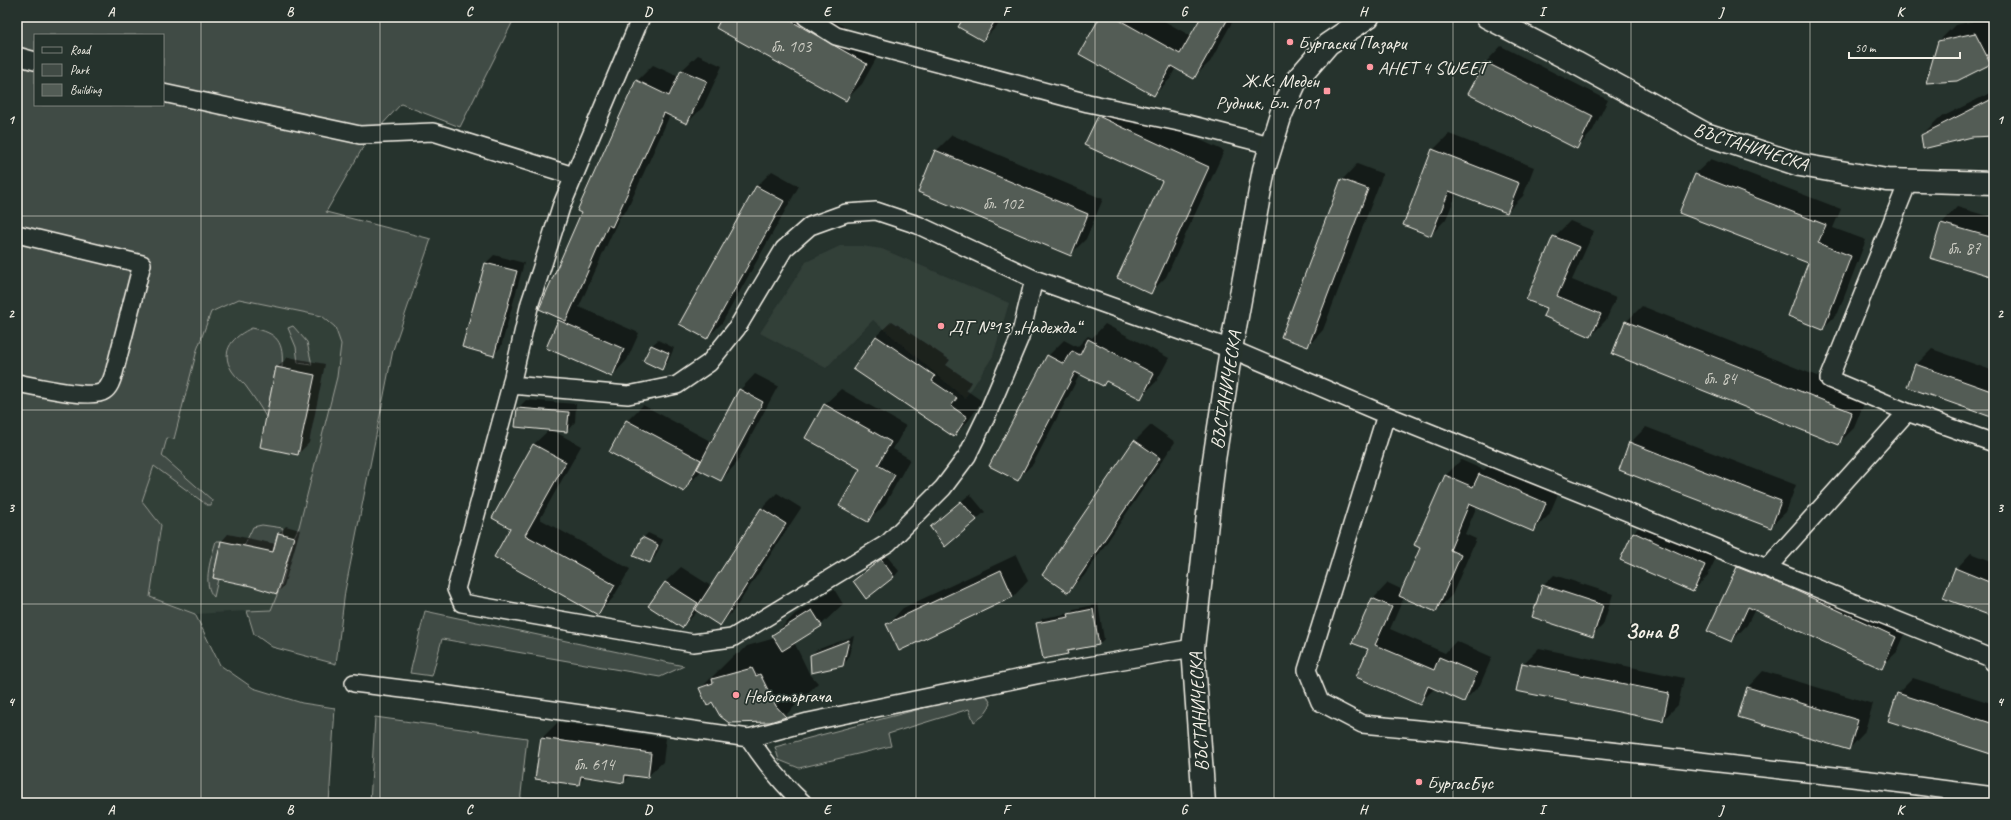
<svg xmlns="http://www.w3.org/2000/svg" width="2011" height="820" viewBox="0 0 2011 820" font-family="Caveat,sans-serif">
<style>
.built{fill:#333f39}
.green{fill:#414b45;stroke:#9a9e96;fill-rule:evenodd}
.shadow{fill:#0007}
.building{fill:#525c55;stroke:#f4f1e8}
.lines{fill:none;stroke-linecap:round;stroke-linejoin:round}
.minor-casing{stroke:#f4f1e8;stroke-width:20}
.secondary-casing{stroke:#f4f1e8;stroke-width:25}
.minor{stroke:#26332d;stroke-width:17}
.secondary{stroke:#26332d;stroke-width:22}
.grid{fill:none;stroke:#f4f1e8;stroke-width:1;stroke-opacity:0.55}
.poi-dot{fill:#ff9aa2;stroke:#26332d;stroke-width:1.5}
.labels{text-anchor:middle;stroke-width:3.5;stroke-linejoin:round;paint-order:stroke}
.number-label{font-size:17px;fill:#ccccc3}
.poi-label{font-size:19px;fill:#f4f1e8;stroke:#26332d;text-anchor:start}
.street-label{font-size:19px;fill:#f4f1e8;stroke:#26332d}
.neighbourhood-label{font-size:20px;font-weight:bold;fill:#f4f1e8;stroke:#26332d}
.neatline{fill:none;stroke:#f4f1e8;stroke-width:1.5}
.grid-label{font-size:13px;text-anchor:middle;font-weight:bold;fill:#f4f1e8}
</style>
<rect width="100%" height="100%" fill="#26332d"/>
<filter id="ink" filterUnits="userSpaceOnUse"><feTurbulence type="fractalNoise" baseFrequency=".025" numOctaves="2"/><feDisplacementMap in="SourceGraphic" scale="8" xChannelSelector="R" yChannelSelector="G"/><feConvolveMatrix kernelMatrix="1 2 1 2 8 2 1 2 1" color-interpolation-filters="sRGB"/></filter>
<g filter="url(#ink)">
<!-- built -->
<path class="built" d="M840,246H862L882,249L1009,303L993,356L965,399L873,320L826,368L760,333L806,262Z
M242,284L343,309L373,359L284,609L195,614L150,597L161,525L142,501L210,297Z"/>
<!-- green -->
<path class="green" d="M17,17H515L460,127L401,104L366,142L326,212L431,239L393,350L345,591L336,664L272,647L254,634L247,611L271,610L283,580L294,537L299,527L337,377L341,344L335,327L322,316L239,299L211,312L197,350L174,439L167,438L162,456L212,500L211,505H207L154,466L142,501L161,525L150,597L195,614L220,665L253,688L302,703L335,708L329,803H17ZM35,35H163V105H35Z
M293,326L307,342L312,365L298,363L296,347L288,328Z
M252,328C278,333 284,342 282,368L276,367L266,417C260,406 253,396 245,385C241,381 236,377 232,371C219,350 234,336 252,328Z
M262,525L283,528L282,534L278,533L266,575L252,586L260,549L244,546L253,527Z
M216,541H221L213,578L218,579L214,597C201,584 212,556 216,541Z
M425,611L684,666L660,677L442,639L432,676L410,673Z
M973,695L987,696L991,704L983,716L974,722L969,709L888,734L891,746L799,768L779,760L775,747Z
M375,717L527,738L520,803H370Z"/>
<!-- shadow -->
<path class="shadow" d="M723,17H827L882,48L862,84L846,100Z
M965,17H1003L999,24L983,40Z
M1101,17H1157L1191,36L1202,17H1235L1210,62L1194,77L1176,67L1170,79L1154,95Z
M1991,18L1994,23V59L1990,63L1939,41L1955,25Z
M1501,46L1608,100L1592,132L1577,148L1470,94L1486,62Z
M698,55L722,66L703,107L687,123L670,115L627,210L619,218L579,307L639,333L627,360L612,376L559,321L562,318L582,212L637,81L653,65L679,77L682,70Z
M1994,91V135H1922L1938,119Z
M1115,100L1224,151L1166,277L1150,293L1163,180L1086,145L1099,116Z
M1449,134L1534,167L1523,196L1507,212L1457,193L1446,219L1431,235L1433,150Z
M952,135L1103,199L1086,239L1070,255L936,151Z
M1711,159L1841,209L1833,228L1866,240L1838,313L1822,329L1810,262L1695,174Z
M1357,164L1383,174L1323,330L1308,346L1342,180Z
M772,171L799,186L722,323L707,338L757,186Z
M1957,207L1994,218V276L1932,257L1942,223Z
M1570,221L1594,231L1572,280L1616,298L1606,320L1591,336L1548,308L1554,237Z
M494,255L524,263L501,347L493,355L486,263Z
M1642,306L1867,396L1854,428L1838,444L1626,322Z
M892,321L950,360L946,365L971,382L966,390L982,401L969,420L954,436L876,336Z
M1105,324L1169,358L1156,382L1140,397L1108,380L1102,385L1080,374L1033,464L1017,479L1048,356L1064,340L1077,347L1088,336L1092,338Z
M658,340L674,348L667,364L661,369L645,361L652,345Z
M1932,349L1994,371V416L1916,365Z
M288,357L325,364L309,443L298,454L277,368Z
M755,374L778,386L736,464L721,480L702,470L683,491L627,421L643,405L712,442L740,390Z
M841,389L906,426L893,449L910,459L884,506L868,521L862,469L806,437L825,404Z
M526,400L576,404L575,422L567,431L550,429L581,446L540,519L630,569L613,598L598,614L511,527L493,517L534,444L550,429L518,408Z
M1151,425L1175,442L1084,576L1068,591L1044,575L1135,441Z
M1646,427L1796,485L1786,512L1770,527L1630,443Z
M1495,459L1561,487L1549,515L1533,531L1477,506L1465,534L1476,539L1452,595L1436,611L1404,597L1390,629L1445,653L1456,641L1492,657L1480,685L1464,701L1435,688L1419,704L1369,649L1373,599L1388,583L1403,590L1422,547L1445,476L1461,460L1484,470Z
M777,493L801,508L735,609L720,625L698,611L682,627L650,606L665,582L681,567L711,586L762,508Z
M970,494L985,512L946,545L931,527Z
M1649,517L1720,549L1708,575L1693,591L1633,533Z
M286,526L300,530L284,586L277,593L252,585L214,577L222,541L228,534L276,544L279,533Z
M648,533L663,540L655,557L649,562L643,538Z
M1753,552L1801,571L1911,621L1897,652L1881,667L1755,609L1747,625L1732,641L1738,567Z
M1971,553L1994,562V616L1956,569Z
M886,555L899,571L894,577L854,581Z
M1016,555L1028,581L1013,597L888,624L903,608Z
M1554,575L1613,594L1603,625L1592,636L1543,586Z
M834,589L843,604L821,625L794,642L809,673L818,683L785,716L770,721L713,701L700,689L734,655L740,653L747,646L775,638L773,636L795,614Z
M1098,604L1104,639L1099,644L1071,649L1067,653L1038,623L1043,618L1071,613L1074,609Z
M854,636L848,659L843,665L811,656L816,650Z
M1539,648L1684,678L1678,705L1663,720L1523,664Z
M1763,671L1873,704L1864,733L1849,749L1739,716L1748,687Z
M1913,678L1994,704V754L1898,693Z
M558,722L666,738L663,762L647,777L630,775L624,782L586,776L579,784L537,778L542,738Z"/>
<!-- building -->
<path class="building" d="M722,17H784L867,64L846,101L716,28Z
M964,17H997L983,41L958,27Z
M1100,17H1114L1180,54L1201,17H1229L1194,79L1171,66L1154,96L1079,54Z
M1975,33L1991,64L1957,81L1926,83L1938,41Z
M1485,62L1593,116L1577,149L1468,94Z
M681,70L707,81L687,124L664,113L612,227L608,225L566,321L539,309L581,213L577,211L636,80L669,96Z
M1994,98V136L1972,137L1923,149L1921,135Z
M1098,116L1209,167L1151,294L1117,278L1162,181L1084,145Z
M1432,149L1519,183L1507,213L1449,191L1431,236L1403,225Z
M935,150L1088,214L1071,256L918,192Z
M1695,174L1826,225L1818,243L1851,256L1823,330L1788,316L1808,263L1679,213Z
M1341,179L1368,189L1308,347L1281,337Z
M756,186L784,201L707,339L679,324Z
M1941,223L1994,238V277L1930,258Z
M1553,236L1579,247L1557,296L1601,314L1591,337L1543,316L1547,308L1526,300Z
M485,263L517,271L494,356L462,347Z
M558,320L624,349L612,377L546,348Z
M1625,321L1852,412L1839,445L1612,354Z
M876,336L935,376L932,381L957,398L951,406L967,417L954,437L853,369Z
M1088,339L1154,374L1141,399L1106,381L1103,386L1075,372L1018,481L989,466L1047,355L1064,364L1072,351L1080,355Z
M651,345L669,353L662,370L643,361Z
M1915,364L1994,392V418L1907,387Z
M276,367L315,375L298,455L260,447Z
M739,389L763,402L721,481L697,469Z
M824,404L891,442L878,465L895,475L868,522L839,506L860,469L805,438Z
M517,408L569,412L567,432L515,427Z
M626,420L701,460L684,492L609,452Z
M1134,440L1160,458L1068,593L1042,575Z
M1629,442L1781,501L1771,528L1619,470Z
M533,444L566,462L525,535L615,585L598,615L494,557L510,528L492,518Z
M1479,474L1546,503L1534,532L1469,504L1450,550L1461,555L1436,612L1399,596L1420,548L1414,545L1445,475L1473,487Z
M961,501L977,520L945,547L930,527Z
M761,508L786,524L720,626L695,610Z
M1633,532L1705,565L1693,592L1620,560Z
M278,533L294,537L277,594L251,586L213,578L221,541L273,552Z
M642,537L658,545L650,563L633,556Z
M881,559L894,577L866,599L853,581Z
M1737,567L1786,586L1896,637L1882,669L1748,607L1732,642L1707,631Z
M1955,568L1994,584V617L1943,598Z
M1001,570L1013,597L899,651L886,624Z
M665,582L698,603L682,628L648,606Z
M1542,585L1603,605L1593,637L1532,617Z
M1372,598L1392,607L1375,645L1434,670L1439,657L1477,673L1464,702L1428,686L1420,705L1356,677L1368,649L1352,643Z
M1093,609L1099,645L1067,651L1068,654L1043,659L1036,623L1069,617L1068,614Z
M812,610L822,626L782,651L772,635Z
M849,640L843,666L811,673L810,655Z
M1522,663L1669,693L1663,721L1516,691Z
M752,668L756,676L760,674L776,706L786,717L770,722L729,723L720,716L712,702L707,706L699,688L713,683L712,679Z
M1747,687L1858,720L1849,750L1738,717Z
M1897,693L1994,724V755L1888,721Z
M541,738L651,753L648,778L625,775L624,783L581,776L579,785L535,779Z"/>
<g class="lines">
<defs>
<path id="minor" d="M641,17L561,207L541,270L530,303L511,385L456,589L462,603L693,643L732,638L888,543L943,488L967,456L986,417L1020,337L1034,279
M806,17L836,36L1088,103L1188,124L1270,145
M17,56L35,61
M163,93L360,135L433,132L574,176
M1908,182L1829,379L1907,412L1994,443
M17,234L142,264L114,373C112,379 110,387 104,391C92,400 34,386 17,383
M511,385L628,395L677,385L709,363L737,328L784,249L810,226L846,213L876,211L918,225L1034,279L1231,349L1386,415L1988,657L1994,663
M1386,415L1307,670L1320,702L1362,724L1461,733L1522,741L1879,781L1994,796
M1767,568L1907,412
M354,683L435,693L749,738L808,722L1041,674L1193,648
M749,738C765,762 782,784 803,803"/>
<path id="secondary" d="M1487,17L1576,63L1705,134L1800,165L1887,180L1994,183
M1204,803L1193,648L1214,460L1231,349L1264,169L1281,114L1296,81L1328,44L1368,17"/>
</defs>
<!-- minor casing -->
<use href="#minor" class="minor-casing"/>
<!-- secondary casing -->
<use href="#secondary" class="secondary-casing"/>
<!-- minor -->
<use href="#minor" class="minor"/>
<!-- secondary -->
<use href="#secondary" class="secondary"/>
</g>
</g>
<!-- grid -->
<path class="grid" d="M201,17V803M380,17V803M558,17V803M737,17V803M916,17V803M1095,17V803M1274,17V803M1453,17V803M1631,17V803M1810,17V803M17,216H1994M17,410H1994M17,604H1994"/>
<!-- markers -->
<g class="poi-dot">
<circle cx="1290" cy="42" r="4"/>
<circle cx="1370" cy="67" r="4"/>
<rect x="1323" y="87" width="8" height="8" rx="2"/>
<circle cx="941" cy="326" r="4"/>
<circle cx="736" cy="695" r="4"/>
<circle cx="1419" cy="782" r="4"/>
</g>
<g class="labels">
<!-- number labels -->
<g class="number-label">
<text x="791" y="52">бл. 103</text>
<text x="1003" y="209">бл. 102</text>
<text x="1964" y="254">бл. 87</text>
<text x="1720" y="384">бл. 84</text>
<text x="594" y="770">бл. 614</text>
</g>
<!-- poi labels -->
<g class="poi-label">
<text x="1298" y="49">Бургаски Пазари</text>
<text x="1378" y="74">АНЕТ 4 SWEET</text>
<text x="1319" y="87" text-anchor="end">Ж.К. Меден<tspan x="1319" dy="22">Рудник, Бл. 101</tspan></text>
<text x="949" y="333">ДГ №13 „Надежда“</text>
<text x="744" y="702">Небостъргача</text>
<text x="1427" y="789">БургасБус</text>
</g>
<!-- street labels -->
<g class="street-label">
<text transform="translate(1751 146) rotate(18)" y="7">ВЪСТАНИЧЕСКА</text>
<text transform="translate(1225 390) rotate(-81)" y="7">ВЪСТАНИЧЕСКА</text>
<text transform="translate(1198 712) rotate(-93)" y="7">ВЪСТАНИЧЕСКА</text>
</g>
<!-- neighbourhood labels -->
<g class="neighbourhood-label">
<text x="1652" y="638">Зона В</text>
</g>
</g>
<!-- margin -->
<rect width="2011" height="820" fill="none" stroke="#26332d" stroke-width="44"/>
<!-- legend -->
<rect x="34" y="34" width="130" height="72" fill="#26332d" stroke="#787f78"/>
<rect x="42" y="47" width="20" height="6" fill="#26332d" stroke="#787f78"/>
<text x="70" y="54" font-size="12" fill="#f4f1e8">Road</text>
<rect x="42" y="64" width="20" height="12" fill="#414b45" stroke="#787f78"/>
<text x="70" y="74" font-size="12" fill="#f4f1e8">Park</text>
<rect x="42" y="84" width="20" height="12" fill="#525c55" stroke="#787f78"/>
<text x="70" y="94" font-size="12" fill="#f4f1e8">Building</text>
<!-- scale -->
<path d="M1849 52v6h111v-6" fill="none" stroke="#f4f1e8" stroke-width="2"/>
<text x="1855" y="52" font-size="12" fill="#f4f1e8" stroke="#26332d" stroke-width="3" paint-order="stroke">50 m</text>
<rect x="22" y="22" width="1967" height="776" class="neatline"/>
<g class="grid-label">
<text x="111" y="16">A</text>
<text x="290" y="16">B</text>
<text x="469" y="16">C</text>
<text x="648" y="16">D</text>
<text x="827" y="16">E</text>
<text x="1006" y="16">F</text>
<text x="1184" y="16">G</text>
<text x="1363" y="16">H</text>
<text x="1542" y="16">I</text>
<text x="1721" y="16">J</text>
<text x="1900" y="16">K</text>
<text x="11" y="124">1</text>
<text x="2000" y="124">1</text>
<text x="11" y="318">2</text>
<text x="2000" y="318">2</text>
<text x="11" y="512">3</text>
<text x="2000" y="512">3</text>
<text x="11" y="706">4</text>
<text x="2000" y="706">4</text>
<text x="111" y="814">A</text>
<text x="290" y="814">B</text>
<text x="469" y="814">C</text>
<text x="648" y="814">D</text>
<text x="827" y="814">E</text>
<text x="1006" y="814">F</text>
<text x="1184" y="814">G</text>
<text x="1363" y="814">H</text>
<text x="1542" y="814">I</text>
<text x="1721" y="814">J</text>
<text x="1900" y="814">K</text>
</g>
</svg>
